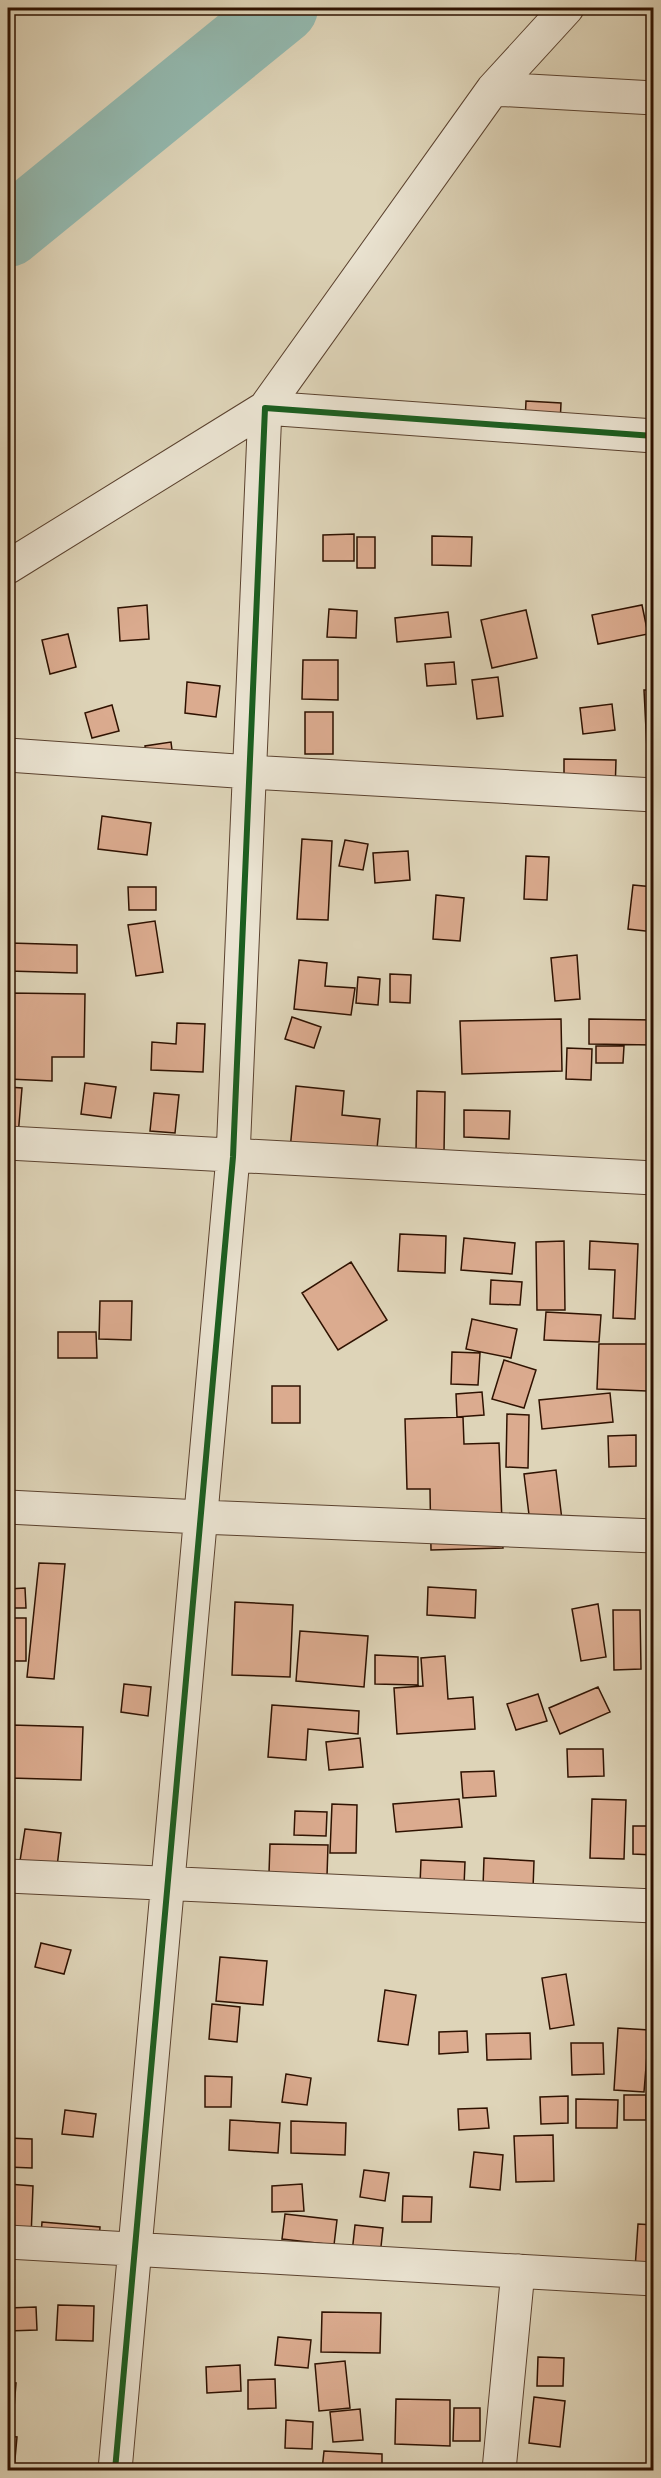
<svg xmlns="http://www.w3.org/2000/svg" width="661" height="2478" viewBox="0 0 661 2478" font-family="'EB Garamond',serif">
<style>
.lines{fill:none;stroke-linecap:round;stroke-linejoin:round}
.river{stroke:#93b8ae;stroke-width:70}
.building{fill:#dbab8f;stroke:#2f1201;stroke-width:1.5}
.minor-casing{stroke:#5b422f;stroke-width:35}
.minor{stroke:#eae3d1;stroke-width:33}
.cycleway-casing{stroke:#eae3d1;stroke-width:10}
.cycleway{stroke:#1b5e20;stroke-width:6}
</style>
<rect width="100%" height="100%" fill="#ded4b8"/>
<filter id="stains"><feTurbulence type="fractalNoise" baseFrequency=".00333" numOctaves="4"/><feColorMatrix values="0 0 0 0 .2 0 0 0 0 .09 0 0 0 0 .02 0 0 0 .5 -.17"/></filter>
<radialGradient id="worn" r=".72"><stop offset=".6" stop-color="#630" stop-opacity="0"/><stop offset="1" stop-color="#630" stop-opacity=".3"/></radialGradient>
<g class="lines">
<!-- river -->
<path class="river" d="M8,232L283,8"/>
</g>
<!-- building -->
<path class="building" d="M526,401L561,403L560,425L525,423Z
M354,534V561H323V535Z
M432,536L472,537L471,566L432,565Z
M357,537H375V568H357Z
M147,605L149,639L120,641L118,608Z
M642,605L648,634L598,644L592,615Z
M329,609L357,611L356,638L327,637Z
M526,610L537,658L492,668L481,620Z
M448,612L451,637L397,642L395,618Z
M68,634L76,667L50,674L42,640Z
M303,660H338V700L302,699Z
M454,662L456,684L427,686L425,664Z
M498,677L503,716L477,719L472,680Z
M187,682L220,686L216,717L185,713Z
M644,690H654V749H647Z
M612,704L615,730L583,734L580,708Z
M112,705L119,731L92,738L85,713Z
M305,712H333V754H305Z
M171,742L175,774L149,778L145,746Z
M564,759L616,760L615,793L564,792Z
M102,816L151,823L147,855L98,849Z
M302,839L332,841L328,920L297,919Z
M345,840L368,844L363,870L339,866Z
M408,851L410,880L375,883L373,853Z
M526,856L549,857L547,900L524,899Z
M633,885L654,887V932L628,929Z
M128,887H156V910H129Z
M436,895L464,898L460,941L433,939Z
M155,921L163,972L136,976L128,925Z
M10,943L77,945V973L9,971Z
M577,955L580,999L555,1001L551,958Z
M299,960L327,963L325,986L355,988L351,1015L294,1009Z
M390,974L411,975L410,1003L390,1002Z
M358,977L380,979L378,1005L356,1003Z
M8,993L85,994L84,1057H52V1081L9,1079Z
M292,1017L321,1027L314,1048L285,1039Z
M561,1019L562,1071L462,1074L460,1021Z
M589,1019L654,1020V1045L589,1044Z
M177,1023L205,1024L203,1072L151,1070L152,1042L176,1044Z
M596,1046H624L623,1063H596Z
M567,1048L592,1049L591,1080L566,1079Z
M85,1083L116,1087L111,1118L81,1114Z
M296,1086L344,1091L342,1115L380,1119L376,1158L290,1150Z
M8,1087L22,1088L18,1136L8,1135Z
M417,1091L445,1092L444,1152H416Z
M154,1093L179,1095L175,1133L150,1131Z
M464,1110L510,1111L509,1139L464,1137Z
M400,1234L446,1236L445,1273L398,1271Z
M464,1238L515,1243L512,1274L461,1270Z
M564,1241L565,1310H537L536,1242Z
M590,1241L638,1244L635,1319L613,1318L615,1270L589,1269Z
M648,1249H654V1298H649Z
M351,1262L387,1320L338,1350L302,1293Z
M491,1280L522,1282L520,1305L490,1304Z
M100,1301H132L131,1340L99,1339Z
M654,1307V1335H652L650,1308Z
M546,1312L601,1315L599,1342L544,1340Z
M472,1319L517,1329L511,1358L466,1349Z
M58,1332H96L97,1358H58Z
M599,1344H647V1391L597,1389Z
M452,1352L480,1353L478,1385L451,1384Z
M504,1360L536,1370L524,1408L492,1399Z
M272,1386H300V1423H272Z
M482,1392L484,1415L457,1417L456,1394Z
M610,1393L613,1422L542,1429L539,1400Z
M654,1412V1473H650Z
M507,1414L529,1415L528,1468L506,1467Z
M463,1417L464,1444L499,1443L503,1548L431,1550L430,1489H407L405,1419Z
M636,1435V1466L609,1467L608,1436Z
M556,1470L562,1520L530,1523L524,1474Z
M39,1563L65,1564L54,1679L27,1677Z
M428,1587L476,1590L475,1618L427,1615Z
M25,1588L26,1608H8V1589Z
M235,1602L293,1605L290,1677L232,1675Z
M598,1604L606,1657L581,1661L572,1609Z
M613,1610H640L641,1669L614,1670Z
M8,1618H26V1661H8Z
M300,1631L368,1636L364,1687L296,1681Z
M375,1655L418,1657V1685L375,1684Z
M445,1656L448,1699L473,1697L475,1729L397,1734L394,1688L423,1686L421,1658Z
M124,1684L151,1687L148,1716L121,1712Z
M598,1687L610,1712L560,1734L549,1708Z
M538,1694L547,1721L516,1730L507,1704Z
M272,1705L359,1711L358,1734L308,1729L306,1760L268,1757Z
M11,1725L83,1727L81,1780L10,1778Z
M360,1738L363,1767L329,1770L326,1742Z
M567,1749H603L604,1776L568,1777Z
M494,1771L496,1796L463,1798L461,1772Z
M459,1799L462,1827L396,1832L393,1804Z
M592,1799L626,1800L624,1859L590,1858Z
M332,1804L357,1805L356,1853H330Z
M295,1811L327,1812L326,1836L294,1835Z
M633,1826H654V1855L633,1854Z
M25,1829L61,1833L57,1867L20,1861Z
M270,1844L328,1845L327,1876L269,1873Z
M484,1858L534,1861L533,1889L483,1887Z
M421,1860L465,1862L464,1886L420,1885Z
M41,1943L71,1950L64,1974L35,1967Z
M220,1957L267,1961L263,2005L216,2001Z
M566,1974L574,2025L550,2029L542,1978Z
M385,1990L416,1995L408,2045L378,2041Z
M212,2004L240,2007L237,2042L209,2039Z
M618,2028L649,2030L644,2092L614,2090Z
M467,2031L468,2052L439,2054V2032Z
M530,2033L531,2059L487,2060L486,2034Z
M571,2043H603L604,2074L572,2075Z
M286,2074L311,2078L307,2105L282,2102Z
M205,2076L232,2077L231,2107H205Z
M624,2095H646V2120H624Z
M568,2096V2123L541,2124L540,2097Z
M576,2099L618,2100L617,2128H576Z
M487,2108L489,2128L459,2130L458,2109Z
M65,2110L96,2114L93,2137L62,2134Z
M230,2120L280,2123L278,2153L229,2150Z
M291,2121L346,2123L345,2155L291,2153Z
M553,2135L554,2181L516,2182L514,2136Z
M8,2138L32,2139V2168L8,2167Z
M474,2152L503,2155L500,2190L470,2187Z
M364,2170L389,2173L385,2201L360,2197Z
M8,2184L33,2186L31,2238L8,2237Z
M302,2184L304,2211L272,2212V2186Z
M403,2196L432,2197L431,2222H402Z
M285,2214L337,2220L334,2245L282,2239Z
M42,2222L100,2227L98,2254L40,2249Z
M638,2224L654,2225V2271L635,2269Z
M355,2225L383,2228L380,2256L352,2253Z
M58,2305L94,2306L93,2341L56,2340Z
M36,2307L37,2330L8,2331V2308Z
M322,2312L381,2313L380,2353L321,2352Z
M278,2337L311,2340L308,2368L275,2365Z
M538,2357L564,2358L563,2386H537Z
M345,2361L350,2408L319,2411L315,2364Z
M240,2365L241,2391L207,2393L206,2367Z
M275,2379L276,2408L248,2409V2380Z
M8,2382L16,2383L14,2408H8Z
M534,2397L565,2401L560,2447L529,2443Z
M396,2399L450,2400V2446L395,2444Z
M454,2408H480V2441H453Z
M360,2409L363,2440L333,2442L330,2412Z
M286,2420L313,2422L312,2449L285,2448Z
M8,2436L17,2437L14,2470H8Z
M324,2451L382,2454V2470H322Z"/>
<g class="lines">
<defs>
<path id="minor" d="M493,89L654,98
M8,567L265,408L493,89L567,8
M8,755L250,772L654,795
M8,1143L654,1178
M8,1507L200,1517L654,1536
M8,1876L654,1906
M8,2242L654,2279
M115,2470L233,1157L265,408L654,436
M499,2470L518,2271"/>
</defs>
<!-- minor casing -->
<use href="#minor" class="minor-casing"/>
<!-- minor -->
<use href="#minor" class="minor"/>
<defs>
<path id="cycleway" d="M115,2470L233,1157L265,408L654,436"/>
</defs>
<!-- cycleway casing -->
<use href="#cycleway" class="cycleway-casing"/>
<!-- cycleway -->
<use href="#cycleway" class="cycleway"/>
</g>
<!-- margin -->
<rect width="661" height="2478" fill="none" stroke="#ded4b8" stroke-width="30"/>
<rect x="9" y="9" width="643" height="2460" fill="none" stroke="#2f1201" stroke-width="3"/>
<rect x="15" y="15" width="631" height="2448" fill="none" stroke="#2f1201" stroke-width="1.5"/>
<rect width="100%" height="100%" filter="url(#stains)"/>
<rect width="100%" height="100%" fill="url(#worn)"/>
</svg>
